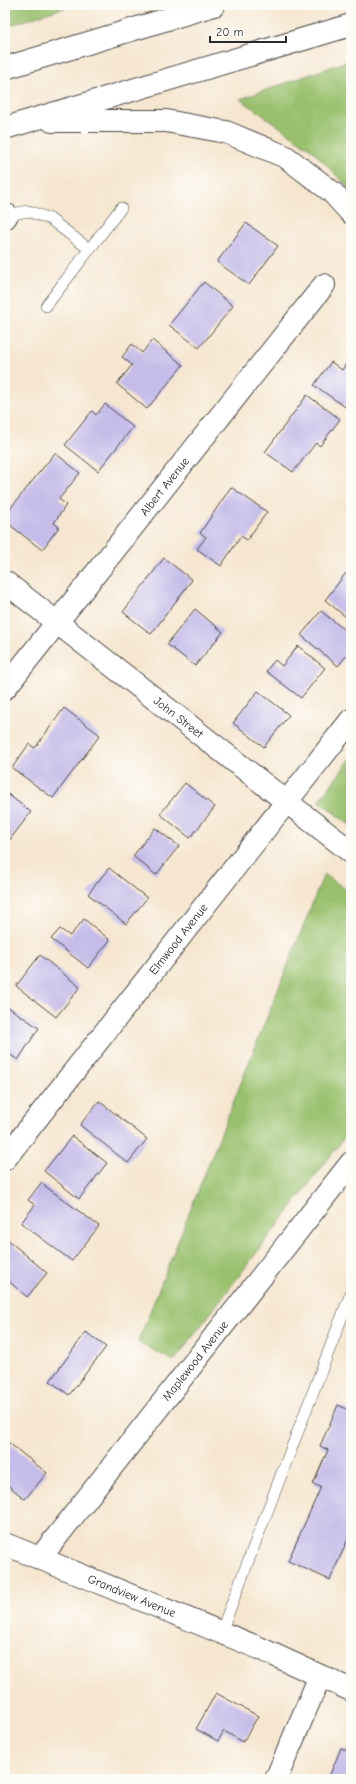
<svg xmlns="http://www.w3.org/2000/svg" width="356" height="1784" viewBox="0 0 356 1784" font-family="'Comic Neue',sans-serif">
<style>
.green{fill:#99c16d;stroke:#62764c}
.building{fill:#c5bce9}
.lines{fill:none;stroke-linecap:round;stroke-linejoin:round}
.lane-casing{stroke:#494744;stroke-width:12}
.street-casing{stroke:#494744;stroke-width:24}
.secondary-casing{stroke:#494744;stroke-width:24}
.highway-casing{stroke:#494744;stroke-width:24}
.lane{stroke:#fff;stroke-width:11}
.street{stroke:#fff;stroke-width:22}
.secondary{stroke:#fff;stroke-width:22}
.highway{stroke:#fff;stroke-width:22}
.labels{text-anchor:middle;stroke-width:3;stroke-linejoin:round;paint-order:stroke}
.street-label{font-size:12px;fill:#2b2b2b;stroke:#fdfcf7}
</style>
<rect width="100%" height="100%" fill="#fdfcf7"/>
<filter id="ink" filterUnits="userSpaceOnUse"><feTurbulence type="fractalNoise" baseFrequency=".025" numOctaves="2"/><feDisplacementMap in="SourceGraphic" scale="8" xChannelSelector="R" yChannelSelector="G"/><feConvolveMatrix kernelMatrix="1 2 1 2 8 2 1 2 1" color-interpolation-filters="sRGB"/></filter>
<filter id="wash" filterUnits="userSpaceOnUse"><feTurbulence type="fractalNoise" baseFrequency=".012" numOctaves="4" result="noise"/><feDisplacementMap in="SourceGraphic" scale="16" xChannelSelector="R" yChannelSelector="G"/><feGaussianBlur stdDeviation="0.9" result="paint"/><feColorMatrix in="noise" values="0 0 0 0 0 0 0 0 0 0 0 0 0 0 0 0 0 1.4 0 .05"/><feComposite in="paint" operator="in"/></filter>
<g filter="url(#wash)">
<rect width="100%" height="100%" fill="#f6e6d0"/>
<!-- green -->
<path class="green" d="M5,5H72L5,27Z
M351,60V190L311,149L240,99Z
M351,758V826L319,801Z
M324,874L351,893V1129L174,1361L138,1342Z"/>
<g id="blocks">
<!-- building -->
<path class="building" d="M246,223L278,246L249,285L217,262Z
M204,282L233,306L199,348L169,325Z
M152,340L183,365L147,409L117,384L132,365L122,357L132,344L142,353Z
M351,357V411L314,385L331,362L342,370Z
M307,395L340,419L320,446L316,443L293,472L265,452Z
M105,404L133,427L98,471L65,445L92,411L96,415Z
M55,453L80,473L59,499L66,505L54,523L59,527L42,550L5,521V515Z
M231,487L267,512L247,540L241,536L221,566L197,549L206,537L200,533Z
M164,558L192,580L151,634L123,612Z
M346,573L351,577V621L325,600Z
M195,609L223,632L195,666L167,644Z
M321,611L351,635V650L338,666L301,635Z
M298,646L325,668L301,698L266,671L275,660L282,666Z
M258,691L289,715L264,747L233,723Z
M64,708L100,735L53,798L12,768L29,744L35,748Z
M185,783L215,807L190,838L160,814Z
M5,792L31,812L5,846Z
M155,828L179,846L156,875L133,856Z
M109,868L147,898L126,924L88,894Z
M84,919L110,940L88,968L51,939L60,929L70,936Z
M40,955L80,987L56,1017L16,986Z
M5,1005L39,1028L18,1060L5,1051Z
M99,1101L147,1139L128,1163L80,1125Z
M72,1136L107,1163L79,1199L44,1171Z
M41,1183L99,1226L72,1261L21,1223L35,1205L28,1200Z
M8,1240L47,1273L27,1297L5,1278V1243Z
M86,1332L106,1347L69,1395L50,1381Z
M338,1405L351,1411V1532L330,1580L288,1561L321,1487L313,1484L328,1450L320,1446Z
M9,1443L47,1473L25,1499L5,1483V1448Z
M216,1693L258,1716L243,1742L224,1731L218,1741L196,1729Z
M341,1748L351,1753V1779H328Z"/>
</g>
</g>
<g filter="url(#ink)">
<use href="#blocks" fill-opacity="0" stroke="#494744" stroke-width="1"/>
<g class="lines">
<defs>
<path id="lane" d="M7,215L28,211L50,219L89,249
M46,306L121,208
M221,1632L351,1293"/>
<g id="street">
<path d="M5,218L7,215"/>
<path id="s1" d="M5,582L351,852"/>
<path id="s2" d="M5,688L324,285"/>
<path id="s3" d="M5,1159L351,720"/>
<path id="s4" d="M40,1558L351,1163"/>
<path d="M276,1779L320,1676"/>
</g>
<g id="secondary">
<path id="s5" d="M5,1544L259,1648L351,1690"/>
</g>
<path id="highway" d="M5,68L214,5
M52,121H166L226,132L286,157L332,192L351,213
M5,128L351,25"/>
</defs>
<!-- lane casing -->
<use href="#lane" class="lane-casing"/>
<!-- street casing -->
<use href="#street" class="street-casing"/>
<!-- secondary casing -->
<use href="#secondary" class="secondary-casing"/>
<!-- highway casing -->
<use href="#highway" class="highway-casing"/>
<!-- lane -->
<use href="#lane" class="lane"/>
<!-- street -->
<use href="#street" class="street"/>
<!-- secondary -->
<use href="#secondary" class="secondary"/>
<!-- highway -->
<use href="#highway" class="highway"/>
</g>
</g>
<g class="labels">
<!-- street labels -->
<g class="street-label">
<text dy="4" stroke="none"><textPath href="#s2" startOffset="257">Albert Avenue</textPath></text>
<text dy="4" stroke="none"><textPath href="#s1" startOffset="220">John Street</textPath></text>
<text dy="4" stroke="none"><textPath href="#s3" startOffset="280">Elmwood Avenue</textPath></text>
<text dy="4" stroke="none"><textPath href="#s4" startOffset="251">Maplewood Avenue</textPath></text>
<text dy="4" stroke="none"><textPath href="#s5" startOffset="137">Grandview Avenue</textPath></text>
</g>
</g>
<!-- margin -->
<rect width="356" height="1784" fill="none" stroke="#fdfcf7" stroke-width="20"/>
<!-- scale -->
<path d="M210 36v6h76v-6" fill="none" stroke="#2b2b2b" stroke-width="2"/>
<text x="216" y="36" font-size="12" fill="#2b2b2b" stroke="#fdfcf7" stroke-width="3" paint-order="stroke">20 m</text>
</svg>
